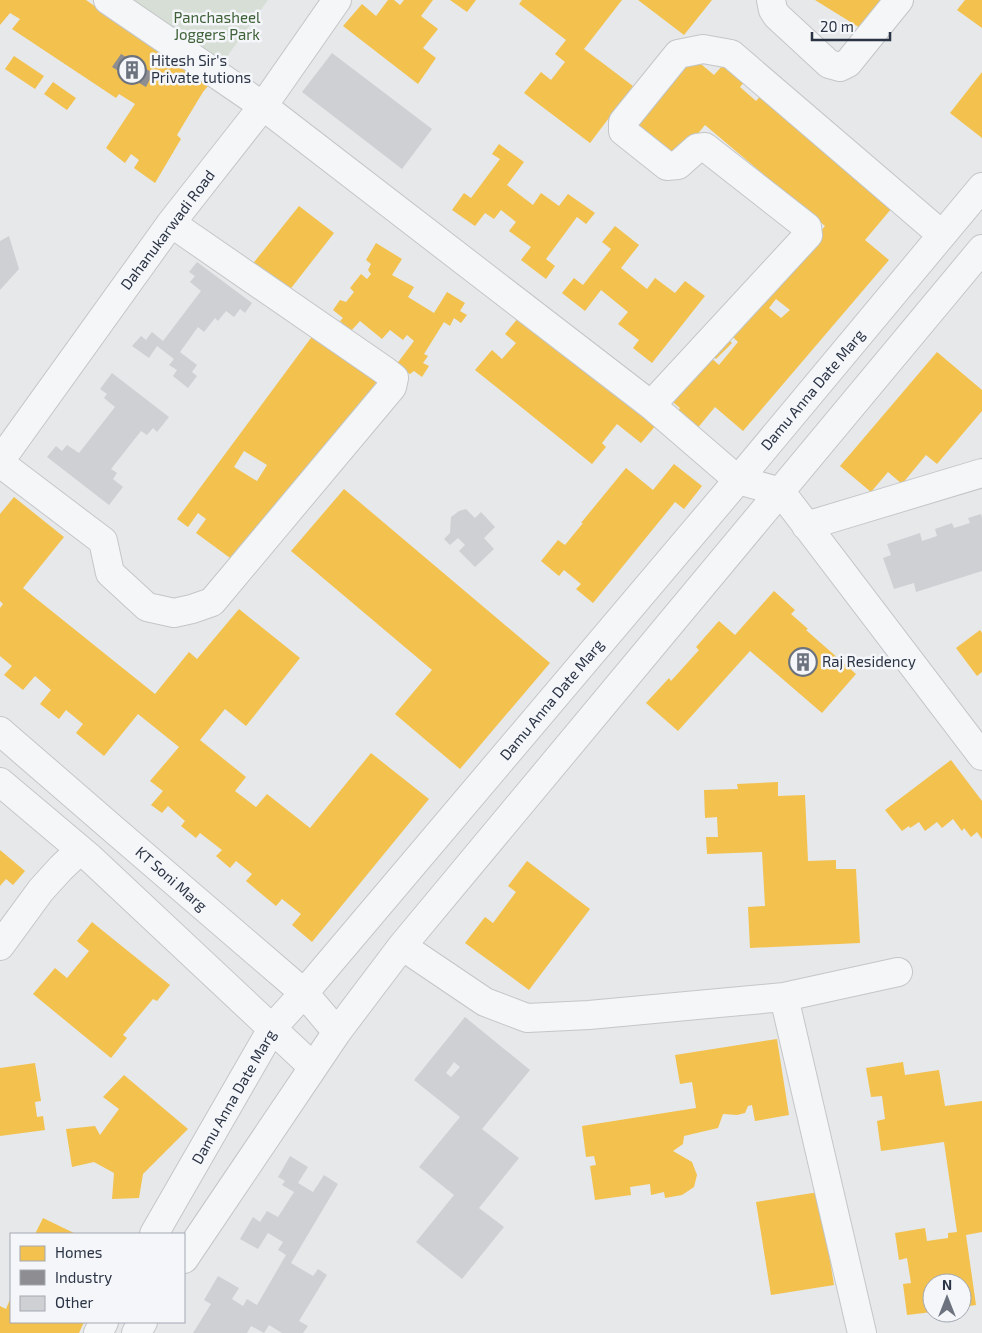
<svg xmlns="http://www.w3.org/2000/svg" width="982" height="1333" viewBox="0 0 982 1333" font-family="'Exo 2',sans-serif">
<style>
.green{fill:#d6ded6}
.homes{fill:#f2c14e;fill-rule:evenodd}
.industry{fill:#8d8d92}
.building{fill:#ced0d3;fill-rule:evenodd}
.lines{fill:none;stroke-linecap:round;stroke-linejoin:round}
.minor-casing{stroke:#c4c6c8;stroke-width:30}
.minor{stroke:#f5f6f7;stroke-width:28}
.labels{text-anchor:middle;stroke-width:5;stroke-linejoin:round;paint-order:stroke}
.park-label{font-size:15px;fill:#3f6138;stroke:#f4f6f9}
.poi-label{font-size:15px;fill:#2b3445;stroke:#f4f6f9;text-anchor:start}
.street-label{font-size:15px;fill:#2b3445;stroke:#f4f6f9}
</style>
<rect width="100%" height="100%" fill="#e6e8ea"/>
<!-- green -->
<path class="green" d="M134,0H268L223,62Z"/>
<!-- homes -->
<path class="homes" d="M0,0H86L208,86L203,92L177,135L181,139L155,183L134,168L139,160L131,154L125,163L106,148L135,104L119,94L116,98L12,29L20,19L10,13L0,25Z
M388,0H394L400,5L404,0H433L421,16L438,29L423,48L436,58L418,84L343,26L362,4L376,16Z
M450,0H476L467,12Z
M522,0H622L584,49L633,86L590,143L524,93L541,72L551,80L565,62L555,54L566,40L519,4Z
M638,0H712L684,35Z
M815,0H884L865,31Z
M965,0H982V28L957,10Z
M689,54L714,75L731,56L752,73L740,87L756,101L765,91L897,202L865,240L889,260L743,431L715,407L696,430L676,413L680,408L669,399L707,354L719,365L738,342L727,331L788,270L825,226L705,125L676,160L630,122ZM776,299L790,310L781,318L769,308Z
M14,56L44,76L35,89L5,69Z
M982,72V138L950,113Z
M53,82L76,98L67,110L44,94Z
M499,144L524,162L507,185L533,205L541,193L559,206L568,194L595,213L586,224L577,217L546,259L555,266L546,279L521,260L531,247L509,231L516,222L501,210L494,219L485,213L475,226L452,210L464,193L471,198L500,159L492,154Z
M299,206L334,233L285,296L280,281L266,271L263,275L251,266Z
M615,226L639,245L621,268L647,289L655,278L675,293L685,281L705,296L652,363L633,348L639,340L618,324L628,312L601,290L585,311L562,293L574,278L583,285L611,249L602,242Z
M376,243L402,259L392,275L414,287L408,297L434,313L447,292L465,303L460,311L467,315L461,323L454,318L450,326L444,322L424,354L428,356L423,363L429,366L422,377L414,371L410,374L396,365L414,341L407,335L403,340L390,330L382,339L360,321L351,331L340,321L343,318L333,310L340,300L346,302L354,292L350,288L361,274L367,279L371,274L368,270L371,264L366,260Z
M519,317L662,418L641,443L617,424L602,443L606,447L592,464L475,370L492,350L502,359L516,343L505,334Z
M319,327L389,377L326,462L317,455L237,563L196,533L206,519L198,513L188,527L177,519ZM244,451L267,465L257,481L234,467Z
M723,334L732,343L716,359L707,350Z
M937,352L982,390V411L937,464L926,455L902,484L888,472L871,492L840,466Z
M674,464L702,486L684,509L675,502L593,603L576,589L581,584L564,570L559,576L541,561L558,540L565,545L583,523H581L626,468L653,490Z
M344,489L550,663L460,769L395,714L432,670L291,551Z
M14,497L64,537L23,588L155,694L189,652L197,659L239,609L300,658L246,726L225,709L200,740L246,777L235,791L256,807L267,794L310,828L371,753L429,799L312,942L292,925L301,914L282,899L276,906L246,881L252,874L236,861L230,868L216,856L222,850L200,833L196,838L181,826L185,821L168,806L162,813L151,805L163,791L150,781L179,747L138,714L104,756L76,733L83,724L66,710L59,719L40,704L51,690L35,676L23,690L4,675L12,666L0,656V608L3,604L0,601V514Z
M774,591L795,610L791,614L808,629L806,630L856,674L822,713L750,651L678,731L646,703L669,678L671,681L699,650L696,647L719,621L735,635Z
M980,630L982,633V672L977,676L956,648Z
M951,760L982,801V839L977,832L971,837L964,828L962,831L953,819L942,828L937,822L925,831L919,822L910,828L909,826L902,831L885,810Z
M778,782V796L805,795L808,861L836,860V869H856L860,943L750,948L748,907L765,906L762,852L707,854L706,837H718L717,817L705,818L704,790L738,789L737,784Z
M0,850L25,871L13,885L6,879L0,886Z
M527,861L590,909L529,990L465,943L485,917L493,923L516,892L508,886Z
M92,922L170,985L157,1001L153,999L123,1035L127,1038L111,1058L33,994L55,968L67,978L89,951L77,941Z
M777,1039L789,1115L755,1121L752,1105L748,1106L745,1113L737,1115L723,1114L718,1128L684,1136L683,1144L673,1151L692,1162L697,1175L694,1187L682,1195L665,1198L664,1192L651,1195L650,1184L630,1187L631,1195L595,1200L590,1166L596,1165L594,1156L586,1157L582,1126L696,1108L692,1082L680,1084L675,1055Z
M903,1062L905,1075L939,1070L945,1106L982,1101V1232L966,1235L976,1305L962,1307V1283H932V1312L907,1315L903,1284L911,1283L907,1258L899,1260L895,1233L925,1228L927,1241L948,1238V1233L957,1232L944,1142L881,1151L877,1121L885,1119L882,1096L871,1097L866,1068Z
M35,1063L41,1101L35,1102L37,1117L43,1116L45,1130L0,1136V1068Z
M124,1075L188,1129L143,1174L139,1198L112,1199L114,1173L94,1162L72,1167L66,1129L95,1126L100,1135L119,1109L103,1097Z
M819,1192L834,1285L771,1295L756,1202Z
M43,1218L76,1234H35Z
M11,1297V1322H84L79,1333H0V1306L6,1309Z"/>
<!-- industry -->
<path class="industry" d="M121,54L153,73L146,87L112,67Z"/>
<!-- building -->
<path class="building" d="M332,53L432,129L402,169L302,92Z
M9,236L19,269L0,290V241Z
M197,262L252,303L245,313L240,309L234,317L226,311L218,321L215,318L204,332L198,327L180,352L197,365L192,372L197,376L188,388L173,376L177,370L169,365L174,359L157,346L149,358L132,346L141,336L146,340L152,332L163,341L201,291L190,282L195,276L189,272Z
M112,373L169,417L157,432L153,428L147,435L141,431L111,469L117,473L113,479L123,487L109,505L47,457L56,446L62,451L67,445L79,453L115,407L104,398L107,394L100,389Z
M466,509L475,518L481,512L495,527L484,538L494,549L475,567L459,551L465,545L458,538L450,545L444,539L450,533L451,517L459,511Z
M981,514L982,518V571L916,592L914,583L894,589L883,558L891,555L887,544L920,533L922,541L937,536L935,529L952,523L954,528L970,523L968,518Z
M465,1017L530,1070L482,1129L519,1158L479,1208L504,1227L462,1279L416,1242L454,1195L419,1167L460,1117L414,1080ZM454,1062L460,1067L451,1077L446,1073Z
M290,1156L308,1167L298,1183L313,1192L324,1175L338,1184L291,1263L313,1276L318,1269L327,1275L299,1321L308,1326L303,1333H282L269,1325L264,1333L251,1326L247,1333H193L211,1304L204,1300L218,1276L239,1288L232,1299L243,1306L247,1299L257,1305L286,1255L278,1250L283,1242L268,1233L258,1249L240,1239L253,1217L260,1222L267,1211L278,1217L294,1192L282,1185L285,1181L278,1177Z"/>
<g class="lines">
<defs>
<path id="minor" d="M108,0L263,106L651,405L738,480L781,492L982,756
M771,0L773,10L777,16L829,64L840,67L848,63L899,0
M651,405L808,235L807,227L705,147L697,148L678,165L667,166L623,131V122L678,54L703,49L731,54L942,235
M0,461L171,223L263,106L337,0
M0,463L103,541L110,573L147,607L174,613L192,609L212,602L392,387L394,378L384,370L171,223
M806,526L982,473
M0,731L112,828L304,993L337,1032
M0,782L89,857L313,1067
M0,946L41,890L61,868L80,850
M402,946L485,1002L527,1018L589,1015L784,997L898,972
M784,997L862,1333
M154,1234L273,1027L304,993L738,480L982,187
M184,1259L337,1032L402,946L982,249
M98,1333L104,1322
M136,1333L143,1322"/>
</defs>
<!-- minor casing -->
<use href="#minor" class="minor-casing"/>
<!-- minor -->
<use href="#minor" class="minor"/>
</g>
<!-- icons -->
<defs>
<symbol id="building-ring" viewBox="-11 -11 22 22"><circle r="9.5" fill="#f4f6f9" stroke="#6c737f" stroke-width="1.5"/><path d="M-4-6H4V6H1V3H-1V6H-4ZM-2.5-4.3h1.7v1.8h-1.7ZM.8-4.3h1.7v1.8H.8ZM-2.5-1h1.7V.8h-1.7ZM.8-1h1.7V.8H.8Z" fill="#6c737f"/></symbol>
</defs>
<g fill-rule="evenodd">
<use href="#building-ring" x="116" y="54" width="32" height="32"/>
<use href="#building-ring" x="787" y="646" width="32" height="32"/>
</g>
<g class="labels">
<!-- park labels -->
<g class="park-label">
<text x="217" y="23">Panchasheel<tspan x="217" dy="17">Joggers Park</tspan></text>
</g>
<!-- poi labels -->
<g class="poi-label">
<text x="151" y="66">Hitesh Sir's<tspan x="151" dy="17">Private tutions</tspan></text>
<text x="822" y="667">Raj Residency</text>
</g>
<!-- street labels -->
<g class="street-label">
<text transform="translate(168 230) rotate(-53)" y="5">Dahanukarwadi Road</text>
<text transform="translate(813 390) rotate(-50)" y="5">Damu Anna Date Marg</text>
<text transform="translate(552 700) rotate(-50)" y="5">Damu Anna Date Marg</text>
<text transform="translate(171 879) rotate(41)" y="5">KT Soni Marg</text>
<text transform="translate(234 1097) rotate(-60)" y="5">Damu Anna Date Marg</text>
</g>
</g>
<!-- legend -->
<rect x="10" y="1233" width="175" height="90" fill="#f4f6f9" stroke="#a4a8b1"/>
<rect x="20" y="1246" width="25" height="15" fill="#f2c14e" stroke="#a4a8b1"/>
<text x="55" y="1258" font-size="15" fill="#2b3445">Homes</text>
<rect x="20" y="1270" width="25" height="15" fill="#8d8d92" stroke="#a4a8b1"/>
<text x="55" y="1283" font-size="15" fill="#2b3445">Industry</text>
<rect x="20" y="1296" width="25" height="15" fill="#ced0d3" stroke="#a4a8b1"/>
<text x="55" y="1308" font-size="15" fill="#2b3445">Other</text>
<!-- north arrow -->
<g transform="translate(947 1298)"><circle r="24" fill="#f4f6f9" stroke="#a4a8b1"/>
<path d="M0-4L9 19L0 12L-9 19Z" fill="#6c737f"/>
<text y="-8" font-size="14" font-weight="bold" text-anchor="middle" fill="#2b3445">N</text>
</g>
<!-- scale -->
<path d="M812 32v8h78v-8" fill="none" stroke="#2b3445" stroke-width="2.5"/>
<text x="820" y="32" font-size="15" fill="#2b3445" stroke="#f4f6f9" stroke-width="4" paint-order="stroke">20 m</text>
</svg>
